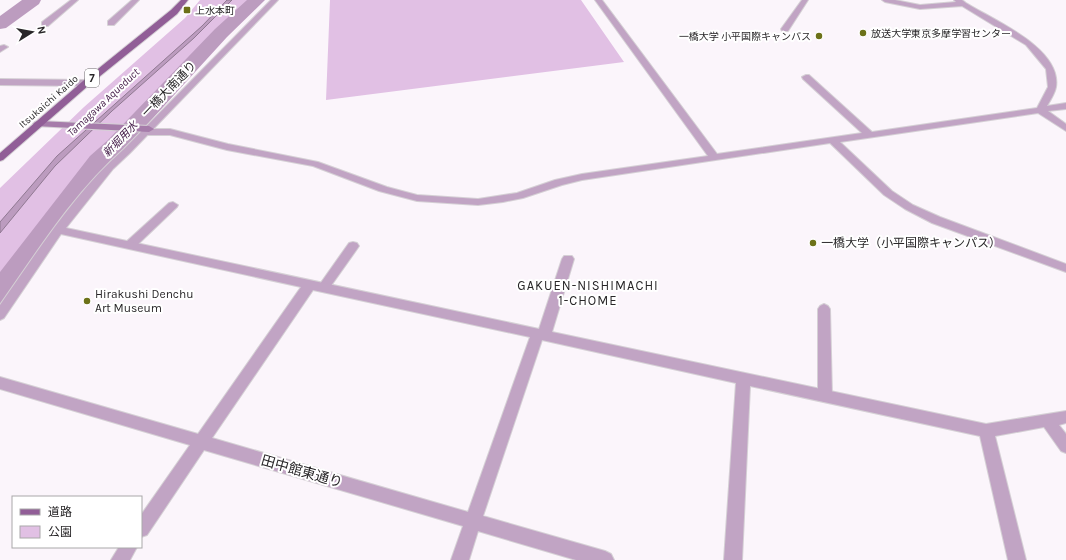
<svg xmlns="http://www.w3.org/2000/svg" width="1066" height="560" viewBox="0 0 1066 560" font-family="Karla,'Noto Sans JP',sans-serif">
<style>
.green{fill:#e1c0e4}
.water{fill:#bc9cbf;stroke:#907992}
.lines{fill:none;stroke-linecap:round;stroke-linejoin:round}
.canal{fill:#bc9cbf;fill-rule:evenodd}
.lane-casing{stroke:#d5d0d5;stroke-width:2}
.street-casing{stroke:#d5d0d5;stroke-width:2}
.secondary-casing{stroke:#d5d0d5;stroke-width:2}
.primary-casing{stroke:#d5d0d5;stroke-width:2}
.lane{fill:#c1a4c4;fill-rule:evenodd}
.street{fill:#c1a4c4;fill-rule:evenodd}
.secondary{fill:#a67caa;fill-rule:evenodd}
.primary{fill:#915e97;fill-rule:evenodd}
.poi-dot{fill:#6c7118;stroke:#fff;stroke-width:1.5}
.labels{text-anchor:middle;stroke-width:4;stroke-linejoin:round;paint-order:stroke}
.far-poi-label{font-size:10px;fill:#282628;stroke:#fff;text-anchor:start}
.far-street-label{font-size:10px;fill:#282628;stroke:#fff}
.shield{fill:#fff;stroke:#686768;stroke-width:1}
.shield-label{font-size:11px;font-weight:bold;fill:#282628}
.far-water-label{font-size:11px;font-style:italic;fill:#401845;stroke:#fff}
.street-label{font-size:12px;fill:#282628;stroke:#fff}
.poi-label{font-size:12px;fill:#282628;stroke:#fff;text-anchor:start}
.neighbourhood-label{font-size:13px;letter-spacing:1px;fill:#282628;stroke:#fff}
.near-street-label{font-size:14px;fill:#282628;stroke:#fff}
</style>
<rect width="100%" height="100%" fill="#fbf5fb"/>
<!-- green -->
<path class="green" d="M200,0H261L102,161L46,233L0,298V188L84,107L185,18Z
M330,0H581L624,62L326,100Z"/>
<!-- water -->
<path class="water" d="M227,0H232L194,38L112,111L55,166L0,233V222L57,156L202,26Z"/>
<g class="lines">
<!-- canal -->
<path class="canal" d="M22,0H41L39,4L6,28L0,29V16Z
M247,0H265L227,37L123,151L106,166L10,301L0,304V272L90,156L107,141L215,29Z"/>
<defs>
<path id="lane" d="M71,0H78L48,26H42V22Z
M132,0H139L114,25H108V21Z
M595,0H602L717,154L862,133L803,79L802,77L806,75H809L872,132L1037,108L1048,87L1046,69L1026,45L962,6L920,9L885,2L882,0H895L920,5L956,2L954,0H962L966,3C993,20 1062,48 1056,87C1055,93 1050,101 1047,106L1066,103V109L1048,111L1066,124V131L1038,113L840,142L892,191L913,205L940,217L1066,264V272L932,223L905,209L884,195L830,143L582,180L562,185L523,198L503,202L478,205L417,201L379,191L313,166L227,150L170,135H146L141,132L146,129H170L228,144L318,162L387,187L417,195L478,199L517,193L555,180L582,174L708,156Z
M802,0H808L788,31H782L781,29Z
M4,45L8,47L0,52V46Z
M0,79L86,80L90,83L86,86L0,85Z
M173,202L178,205L177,207L134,248H126L124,245L126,242L169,203Z
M353,242L357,243L359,246L357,249L328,290L324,291L320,290L318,287L320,284L349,243Z
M824,304L828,306L830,309L832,396L830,400L825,402L820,400L818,396V309L820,306Z"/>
<path id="street" d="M271,0H278L130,153L113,169L66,228L539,329L562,259L564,256H572L574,259L552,332L986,424L1066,411V423L1059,425L1066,434V453L1061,451L1044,427L995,436L1026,560H1008L980,436L750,386L742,560H724L736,383L542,340L483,516L605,551L611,554L614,560H576L478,531L469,560H451L463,526L204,450L147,535L141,537V515L190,445L0,389V377L198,434L301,287L61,234L4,318L0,320V305C38,251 74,193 124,149ZM313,290L530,337L468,512L212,438Z
M119,547H137L130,560H111Z"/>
<path id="secondary" d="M38,121L149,126L154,129L149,132L35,126L33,124L35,122Z"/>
<path id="primary" d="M181,0H188L177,14L89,85L3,160L0,161V153L83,81L171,10Z"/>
</defs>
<!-- lane casing -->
<use href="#lane" class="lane-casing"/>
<!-- street casing -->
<use href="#street" class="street-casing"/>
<!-- secondary casing -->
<use href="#secondary" class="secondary-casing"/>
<!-- primary casing -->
<use href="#primary" class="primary-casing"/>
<!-- lane -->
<use href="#lane" class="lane"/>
<!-- street -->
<use href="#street" class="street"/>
<!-- secondary -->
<use href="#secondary" class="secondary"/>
<!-- primary -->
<use href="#primary" class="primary"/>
</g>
<!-- markers -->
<g class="poi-dot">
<rect x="183" y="6" width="8" height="8" rx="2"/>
<circle cx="863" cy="33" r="4"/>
<circle cx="819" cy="36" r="4"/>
<circle cx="813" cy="243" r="4"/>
<circle cx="87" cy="301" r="4"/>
</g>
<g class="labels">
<!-- far-poi labels -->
<g class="far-poi-label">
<text x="195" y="14">上水本町</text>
<text x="871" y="37">放送大学東京多摩学習センター</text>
<text x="811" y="40" text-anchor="end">一橋大学 小平国際キャンパス</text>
</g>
<!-- far-street labels -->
<g class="far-street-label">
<text transform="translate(48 101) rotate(-41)" y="4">Itsukaichi Kaido</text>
</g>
<!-- shield labels -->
<rect class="shield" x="85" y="69" width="14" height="18" rx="3"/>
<g class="shield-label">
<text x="92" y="82">7</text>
</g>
<!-- far-water labels -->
<g class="far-water-label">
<text transform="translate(103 102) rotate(-43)" y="4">Tamagawa Aqueduct</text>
<text transform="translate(120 139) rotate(-46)" y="4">新堀用水</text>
</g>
<!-- street labels -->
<g class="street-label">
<text transform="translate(169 89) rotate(-46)" y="4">一橋大南通り</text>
</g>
<!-- poi labels -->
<g class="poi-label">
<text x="821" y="247">一橋大学（小平国際キャンパス）</text>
<text x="95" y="298">Hirakushi Denchu<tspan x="95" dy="14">Art Museum</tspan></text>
</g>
<!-- neighbourhood labels -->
<g class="neighbourhood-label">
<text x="588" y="290">GAKUEN-NISHIMACHI<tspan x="588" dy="15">1-CHOME</tspan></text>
</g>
<!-- near-street labels -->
<g class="near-street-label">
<text transform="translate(302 471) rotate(16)" y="5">田中館東通り</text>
</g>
</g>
<!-- legend -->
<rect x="12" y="496" width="130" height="52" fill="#ffffff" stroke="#a9a8a9"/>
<rect x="20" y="509" width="20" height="6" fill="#915e97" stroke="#a9a8a9"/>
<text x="48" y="516" font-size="12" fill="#282628">道路</text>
<rect x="20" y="526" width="20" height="12" fill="#e1c0e4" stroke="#a9a8a9"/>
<text x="48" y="536" font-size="12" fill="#282628">公園</text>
<!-- north arrow -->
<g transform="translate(32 32) rotate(79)" stroke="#ffffff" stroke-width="3" paint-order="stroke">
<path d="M0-3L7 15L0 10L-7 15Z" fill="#282628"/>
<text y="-6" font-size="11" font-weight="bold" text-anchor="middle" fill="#282628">N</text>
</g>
</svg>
